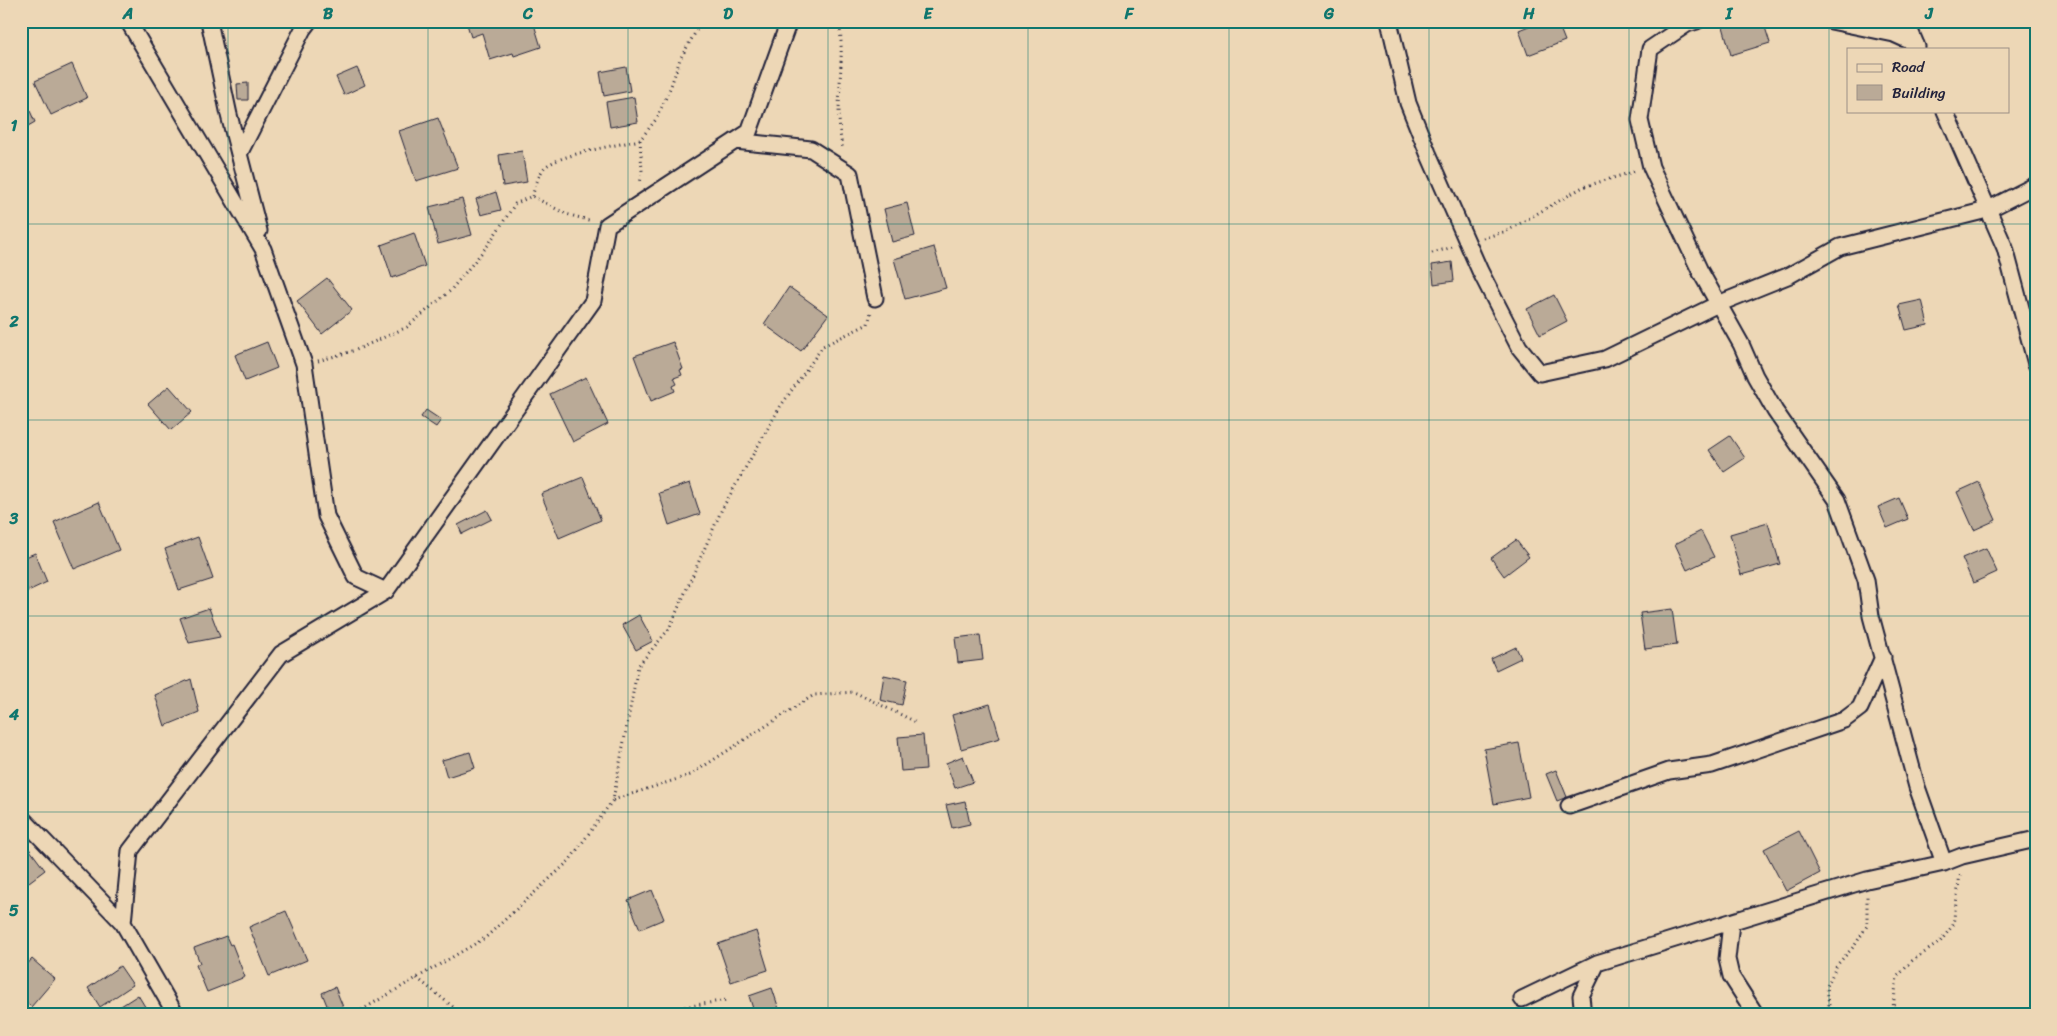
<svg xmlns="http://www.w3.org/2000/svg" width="2057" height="1036" viewBox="0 0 2057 1036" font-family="Sriracha,sans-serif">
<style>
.building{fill:#baaa97;stroke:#22223b}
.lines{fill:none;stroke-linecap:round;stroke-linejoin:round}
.minor-casing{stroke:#22223b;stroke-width:19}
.path{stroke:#22223b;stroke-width:3;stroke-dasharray:1 4;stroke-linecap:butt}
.minor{stroke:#edd7b6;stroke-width:15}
.grid{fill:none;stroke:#0f766e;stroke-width:1;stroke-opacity:0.55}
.neatline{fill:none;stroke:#0f766e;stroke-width:2}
.grid-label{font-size:16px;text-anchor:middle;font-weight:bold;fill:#0f766e}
</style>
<rect width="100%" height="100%" fill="#edd7b6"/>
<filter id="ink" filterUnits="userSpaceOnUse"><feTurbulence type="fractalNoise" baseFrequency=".02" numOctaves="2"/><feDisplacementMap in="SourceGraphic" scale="10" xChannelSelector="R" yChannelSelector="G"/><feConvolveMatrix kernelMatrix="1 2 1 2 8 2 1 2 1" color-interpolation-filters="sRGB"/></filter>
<g filter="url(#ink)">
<!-- building -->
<path class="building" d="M466,21H533L541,47L514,56L513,53L490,60L482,33L471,37Z
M1557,21L1565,41L1528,55L1519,30L1541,21Z
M1728,21H1763L1770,43L1731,55L1722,23Z
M72,64L87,98L51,115L35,81Z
M626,67L630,91L604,96L600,72Z
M357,68L365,85L344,95L336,77Z
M248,83V100H238L237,84Z
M21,91L35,122L21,130Z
M634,97L638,122L610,127L606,102Z
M438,118L458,168L416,181L399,131Z
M522,151L527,182L503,186L499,155Z
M496,192L501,210L481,215L476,199Z
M462,199L472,235L438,244L429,207Z
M907,203L915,236L892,242L884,209Z
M414,233L425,266L392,278L381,245Z
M934,247L946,288L905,299L894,259Z
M1452,262L1454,281L1434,284L1432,265Z
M327,278L352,310L322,334L297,301Z
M789,287L828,315L801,351L764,324Z
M1554,295L1567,321L1540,335L1527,309Z
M1922,300L1928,325L1906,330L1899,305Z
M267,342L277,368L245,381L235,355Z
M673,342L683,369L680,370L682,375L674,378L677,384L673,386L675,391L651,401L634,356Z
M586,377L608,424L573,442L550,394Z
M169,386L192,412L171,430L148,404Z
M426,410L441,420L436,427L421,417Z
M1730,436L1745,458L1724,472L1709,450Z
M583,477L601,520L559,538L541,494Z
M1979,482L1996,520L1974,530L1957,492Z
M690,483L700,514L669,525L659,493Z
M1899,498L1908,519L1887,528L1878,507Z
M99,502L119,550L74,569L54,522Z
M487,510L492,519L462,534L458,525Z
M1768,523L1780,564L1741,575L1730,534Z
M1701,531L1714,557L1687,570L1675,544Z
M198,537L213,579L179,590L165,549Z
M1516,540L1529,557L1504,576L1491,558Z
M1986,548L1997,572L1973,583L1962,558Z
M35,553L47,582L28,591L21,574V559Z
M209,608L220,637L189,643L180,618Z
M1672,609L1677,645L1645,649L1640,613Z
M639,615L653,641L636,650L622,625Z
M980,635L983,660L958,663L955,638Z
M1516,647L1521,658L1496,670L1491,659Z
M884,675L907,680L902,705L880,700Z
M191,679L199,712L165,726L155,695Z
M990,704L1000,738L961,749L952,715Z
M923,735L926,769L901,771L898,737Z
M1519,743L1529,797L1494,804L1484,749Z
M470,752L475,768L447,777L442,760Z
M963,756L973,782L955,788L946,763Z
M1556,770L1567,797L1557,801L1546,774Z
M965,801L970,824L952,828L946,805Z
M1799,831L1820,873L1786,891L1764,849Z
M27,846L45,870L21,888V850Z
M652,890L664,919L640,929L628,900Z
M286,911L307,960L269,976L249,927Z
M756,931L768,970L731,982L718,944Z
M226,936L230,945L232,944L245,977L207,992L196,965L200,963L194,948Z
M32,959L55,979L31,1007L21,998V967L23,969Z
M120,966L133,985L100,1007L88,988Z
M335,987L343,1007L330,1013L322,993Z
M772,988L781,1015H755L749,996Z
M138,995L150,1015H107Z"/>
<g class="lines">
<defs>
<path id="minor" d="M128,21L263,249L304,364L326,516L356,577L386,591
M209,21L229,115L259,231
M1389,21L1408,103L1428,153L1480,271L1519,347L1540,373L1605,359L1718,304L1790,275L1840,247L1987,210L2036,185
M1697,21L1687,24L1650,49L1640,120L1651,167L1700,271L1741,344L1755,376L1775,411L1837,500L1866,580L1871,616L1917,787L1944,863
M1831,21L1894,34L1916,44
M1906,21L1917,47
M1945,111L2005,248L2036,364
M735,141L811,149L850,174L875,298
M239,154L303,29L309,21
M1569,806L1669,771L1712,765L1844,720L1860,708L1883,657
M21,817L123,923L176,1015
M123,923L130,851L281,654L386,591L593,301L607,225L749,132L789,21
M1731,923L1727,959L1731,976L1756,1015
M1522,999L1597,963L1867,880L1944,863L1962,856L2036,839
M1583,1015L1581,996L1597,963"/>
</defs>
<!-- minor casing -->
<use href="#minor" class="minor-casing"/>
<!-- path -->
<path class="path" d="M839,21C846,63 833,108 843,150
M640,140L642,171L640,184
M532,196C535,188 539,173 545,167C561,154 618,145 640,140L657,118L671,86L680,59L702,21
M1483,238L1507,231L1583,187L1636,171
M1432,253L1453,247
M318,361L356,350L407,327L450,291L488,245L515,204L532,196L566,214L592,221
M613,800L690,775L814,695L854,692L918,723
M417,978L463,1015
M353,1015L485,938L569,861L613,800L638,666L669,629L722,509L780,407L823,346L868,324L871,312
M672,1015L684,1007L727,1000
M1830,1015L1827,986L1837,965L1855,945L1867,926V895
M1892,1015L1897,977L1912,961L1940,942L1953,925L1960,874"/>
<!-- minor -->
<use href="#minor" class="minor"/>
</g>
</g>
<!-- grid -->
<path class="grid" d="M228,21V1015M428,21V1015M628,21V1015M828,21V1015M1028,21V1015M1229,21V1015M1429,21V1015M1629,21V1015M1829,21V1015M21,224H2036M21,420H2036M21,616H2036M21,812H2036"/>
<!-- margin -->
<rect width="2057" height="1036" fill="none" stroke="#edd7b6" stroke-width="55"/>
<!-- legend -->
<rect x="1847" y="48" width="162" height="65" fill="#edd7b6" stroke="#9c8f85"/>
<rect x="1857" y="64" width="25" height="8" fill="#edd7b6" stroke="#9c8f85"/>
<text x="1892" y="72" font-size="15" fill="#22223b">Road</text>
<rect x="1857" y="85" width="25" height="15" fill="#baaa97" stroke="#9c8f85"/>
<text x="1892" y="98" font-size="15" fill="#22223b">Building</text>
<rect x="28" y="28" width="2002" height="980" class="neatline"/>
<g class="grid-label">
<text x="128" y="19">A</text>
<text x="328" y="19">B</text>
<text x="528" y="19">C</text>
<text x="728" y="19">D</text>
<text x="928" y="19">E</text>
<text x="1129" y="19">F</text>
<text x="1329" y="19">G</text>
<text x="1529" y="19">H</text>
<text x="1729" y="19">I</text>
<text x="1929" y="19">J</text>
<text x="14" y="131">1</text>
<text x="14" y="327">2</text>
<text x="14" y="524">3</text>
<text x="14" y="720">4</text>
<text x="14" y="916">5</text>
</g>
</svg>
